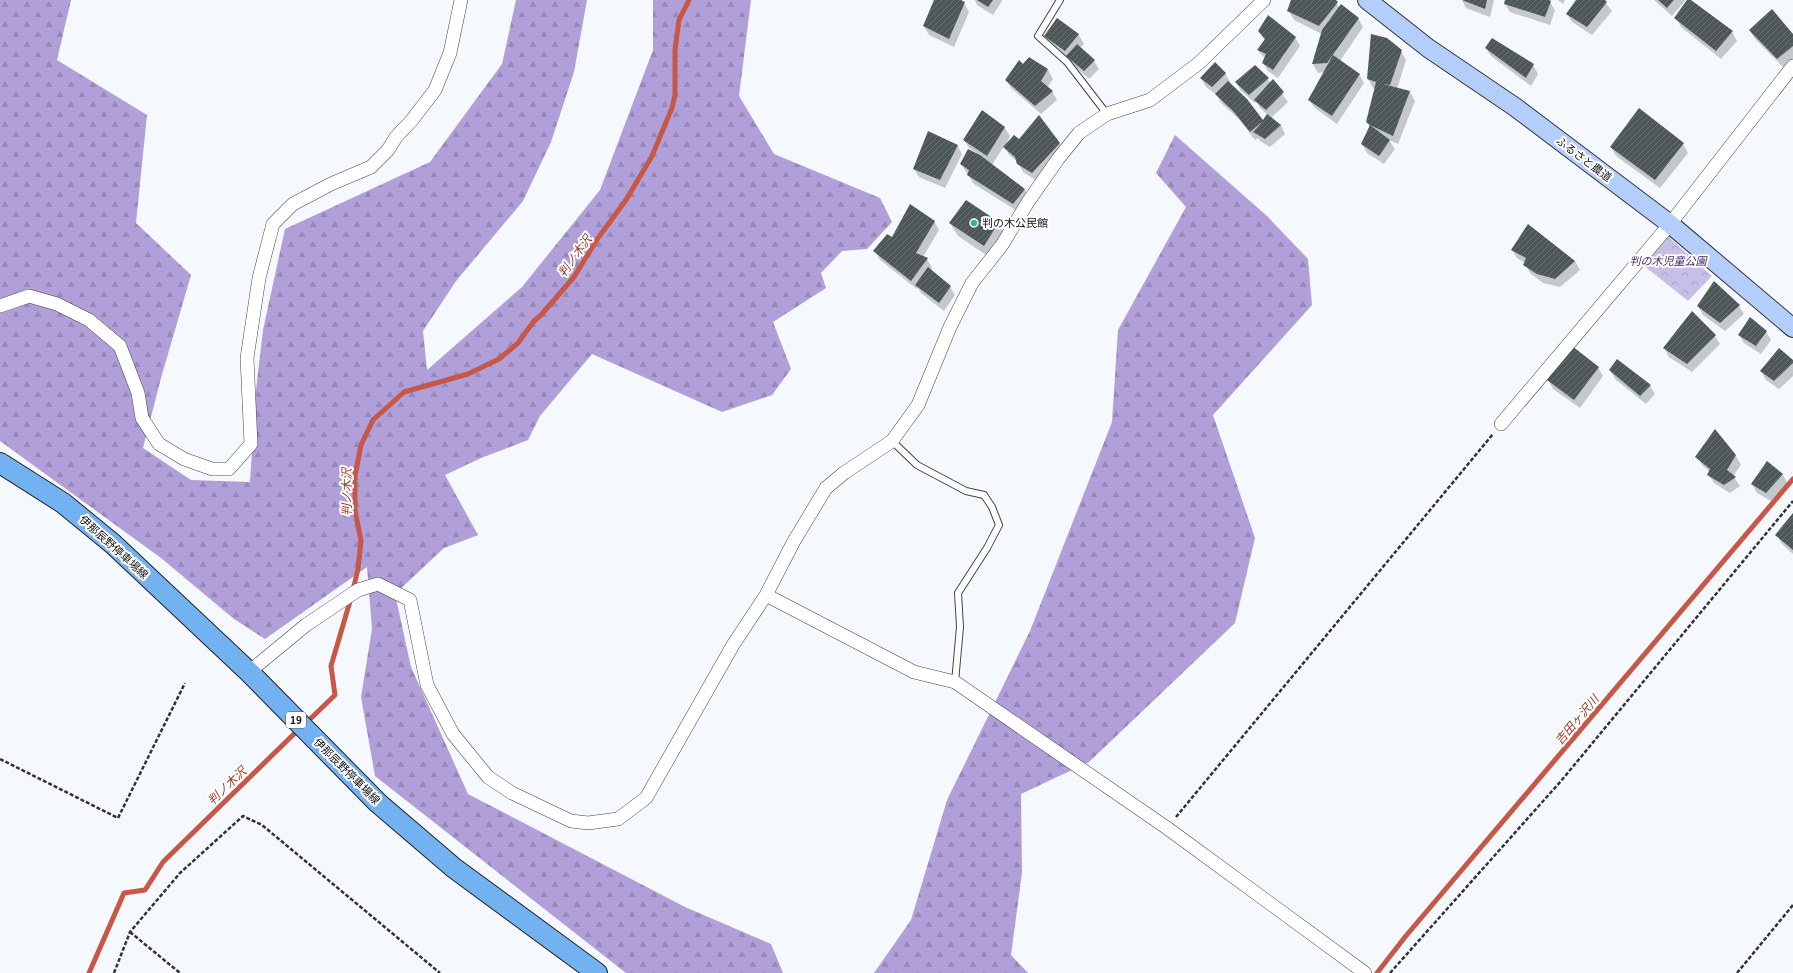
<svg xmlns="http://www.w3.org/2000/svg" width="1793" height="973" viewBox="0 0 1793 973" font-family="Georgia,'Noto Sans JP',serif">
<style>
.forest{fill:url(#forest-firs)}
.park{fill:url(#park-crowns)}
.shadow{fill:#0003}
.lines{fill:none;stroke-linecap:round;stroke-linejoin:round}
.stream{stroke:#c75847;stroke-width:5}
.building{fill:url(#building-hatch)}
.lane-casing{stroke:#444;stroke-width:8}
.street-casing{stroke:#444;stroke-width:14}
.secondary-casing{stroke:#333;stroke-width:20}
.primary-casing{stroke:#222;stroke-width:22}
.path{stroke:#333;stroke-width:2.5;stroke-dasharray:4 2;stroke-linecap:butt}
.lane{stroke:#fff;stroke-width:6}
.street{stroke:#fff;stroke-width:13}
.secondary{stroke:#b4cefb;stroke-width:18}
.primary{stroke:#72b2f1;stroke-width:20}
.poi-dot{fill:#2fbb90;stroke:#fff;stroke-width:1.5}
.labels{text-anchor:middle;stroke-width:4;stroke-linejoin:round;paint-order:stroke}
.shield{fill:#fff;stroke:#585858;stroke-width:1}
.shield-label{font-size:10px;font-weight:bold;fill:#111}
.street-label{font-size:11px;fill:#111;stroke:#fff}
.poi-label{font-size:11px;fill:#111;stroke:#fff;text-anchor:start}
.park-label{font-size:11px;font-style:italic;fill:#472366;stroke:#fff}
.water-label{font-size:12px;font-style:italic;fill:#9e351f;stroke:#fff}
</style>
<defs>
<pattern id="forest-firs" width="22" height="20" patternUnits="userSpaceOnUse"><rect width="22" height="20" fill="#b09fd8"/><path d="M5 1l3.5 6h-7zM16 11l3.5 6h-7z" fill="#9688b8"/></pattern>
<pattern id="park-crowns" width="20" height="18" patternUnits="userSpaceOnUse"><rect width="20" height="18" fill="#c8bfe8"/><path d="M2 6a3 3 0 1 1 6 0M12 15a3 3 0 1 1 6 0" fill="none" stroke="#aba3c6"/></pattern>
<pattern id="building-hatch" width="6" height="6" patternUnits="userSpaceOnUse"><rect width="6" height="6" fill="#4d5759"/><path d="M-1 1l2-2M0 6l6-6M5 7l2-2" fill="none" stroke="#686f71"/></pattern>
</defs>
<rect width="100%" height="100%" fill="#f5f9fe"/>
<!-- forest -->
<path class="forest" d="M0,0H71L57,60L147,115L136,223L191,275L161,378L143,448L191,480L250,482L256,390L263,330L285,229L430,162L502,64L516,0H587L574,72L551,142L523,201L456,281L423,331L427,370L522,287L600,190L653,50V0H751L739,96L774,154L880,198L892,222L867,249L842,251L821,273L826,288L773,322L791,369L772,395L722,412L592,354L540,416L528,440L481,458L445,475L478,535L444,548L395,594L411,667L468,794L685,907L771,944L783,973H626L375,776L361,697L372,629L367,567L265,639L234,619L161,558L0,441Z
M1175,135L1267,216L1308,259L1312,305L1213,415L1255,538L1235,623L1089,762L1021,794L1022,873L1011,955L1028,973H874L911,920L947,800L1030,631L1112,422L1118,330L1186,207L1156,173Z"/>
<!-- park -->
<path class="park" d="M1662,231L1712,276L1688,301L1638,261Z"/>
<!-- shadow -->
<path class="shadow" d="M935,0H959L964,3L969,12L954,47L929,35L924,26Z
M975,0H1002V1L993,15L977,5Z
M1292,0H1334L1340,8L1358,18L1363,27L1340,61L1359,74L1364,83L1337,124L1315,108L1309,100L1325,72L1318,73L1313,64L1322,34L1294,20L1289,11Z
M1462,0H1494L1490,17L1466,8Z
M1506,0L1550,2L1555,10L1550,25L1510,12L1505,4Z
M1558,0H1565L1563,4Z
M1578,0H1603L1612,11L1592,35L1572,22L1567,14Z
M1654,0H1686L1672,16Z
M1689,0L1732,32L1737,41L1721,59L1681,27L1676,18Z
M1057,20L1079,35L1084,44L1080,48L1094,61L1099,69L1089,79L1073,65L1068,58L1051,45L1046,36Z
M1259,31L1295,37L1300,46L1278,78L1268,71L1263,63L1265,59L1258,50L1265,41Z
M1750,31L1793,36V59L1783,67L1755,39Z
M1372,36L1401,51L1406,60L1397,89L1410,92L1415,101L1398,144L1389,140L1395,149L1384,164L1367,153L1362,144L1370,128L1367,122L1375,89L1373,88L1368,79Z
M1486,48L1533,65L1538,74L1531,86L1491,56Z
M1029,58L1048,70L1053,79L1047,88L1052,91L1057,100L1041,114L1011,88L1006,80Z
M1255,66L1271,83L1273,81L1288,102L1271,118L1281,125L1285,134L1270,147L1260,141L1258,138L1255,140L1239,119L1221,103L1217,95L1206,87L1201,78L1225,73L1230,82L1229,84L1246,100L1263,122L1268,115L1260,108L1256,101L1255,103L1241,91L1236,82Z
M982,111L1005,128L1010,136L1005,146L1020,141L1059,143L1064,152L1037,181L1023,172L1018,162L1009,155L1004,146L992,165L1025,190L1030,198L1019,212L974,184L961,164L977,153L969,148L964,140Z
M1683,144L1688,153L1660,188L1616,156L1611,147Z
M957,145L962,154L945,188L919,177L914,169Z
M934,221L939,230L923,257L927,259L932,268L930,271L950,287L955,295L944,311L921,293L918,288L917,289L880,260L875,251L893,239Z
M950,223H998L1006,236L992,259L958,236Z
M1528,225L1575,261L1580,270L1560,287L1543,283L1530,273L1525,263L1517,258L1512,250Z
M1714,283L1739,306L1744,314L1725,331L1703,315L1698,306Z
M1692,313L1715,336L1720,344L1692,372L1669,357L1664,348Z
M1766,332L1771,340L1761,354L1744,343L1739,335Z
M1793,361V376L1779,389L1766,380L1761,371Z
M1598,367L1603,376L1580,408L1553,389L1548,380Z
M1610,370L1650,386L1655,394L1646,404L1615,379Z
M1736,456L1741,465L1733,476L1740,486L1730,493L1714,483L1709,475L1710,472L1702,465L1697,457Z
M1767,463L1783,475L1788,484L1771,501L1757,493L1752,484Z
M1793,514V554L1782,544L1777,535Z"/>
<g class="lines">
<!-- stream -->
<path class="stream" d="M353,590L358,569L361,541L355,510V476L361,445L373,420L404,392L468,374L499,359L518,343L534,321L541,315L574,277L598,238L626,200L652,156L672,108L675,95V50L679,20L689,0
M305,724L335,695L331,666L351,598
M89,973L124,893L145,890L163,862L299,729
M1377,973L1405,937L1793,479"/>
</g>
<!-- building -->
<path class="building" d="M934,0H961L965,2L949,39L923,26Z
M977,0H993L988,7Z
M1291,0H1336L1338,2L1319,26L1287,11Z
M1462,0H1487L1485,9Z
M1505,0H1549L1551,1L1545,17L1504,4Z
M1576,0H1605L1607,2L1587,27L1566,14Z
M1658,0H1674L1667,8Z
M1687,0H1691L1733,31L1716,51L1674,18Z
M1341,4L1359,18L1327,63L1312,64L1322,30Z
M1772,9L1793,34V46L1777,59L1749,30Z
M1268,15L1296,37L1273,70L1262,63L1266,54L1257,50L1265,39L1258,31Z
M1057,18L1079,34L1065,51L1044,36Z
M1371,34L1387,38L1402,50L1390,85L1383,84L1410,91L1393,136L1370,125L1390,140L1379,156L1361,144L1370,125L1366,122L1376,82L1367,79Z
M1492,38L1534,64L1526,78L1485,48Z
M1077,44L1095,60L1084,71L1066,56Z
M1333,55L1360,74L1332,116L1308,100Z
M1029,57L1048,69L1041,81L1053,91L1035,106L1005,80L1019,60L1023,64Z
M1215,62L1226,73L1212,87L1200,78Z
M1255,65L1269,78L1249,95L1235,82Z
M1273,79L1284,92L1266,110L1254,100Z
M1228,81L1247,99L1263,120L1267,114L1281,125L1265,139L1253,132L1263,121L1250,132L1233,111L1215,94Z
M1639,108L1684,143L1655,180L1610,147Z
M982,110L1005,127L987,156L963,140Z
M1039,115L1060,143L1032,173L1017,164L1015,157L1003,147L1014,135L1019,139Z
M928,131L958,145L940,180L913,169Z
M968,149L980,155L1025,189L1013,204L967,175L969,170L960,164Z
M966,200L999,222L984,246L949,223Z
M910,204L935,221L916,253L928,258L911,281L873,251L887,234L892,237Z
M1528,224L1575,261L1555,279L1537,274L1523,265L1526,258L1511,250Z
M928,267L951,286L939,303L915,285Z
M1714,281L1740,305L1720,323L1697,306Z
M1692,311L1716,335L1687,364L1663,348Z
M1750,317L1767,331L1756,346L1738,335Z
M1572,346L1599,367L1574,400L1547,380Z
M1779,348L1793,360V363L1774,381L1760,371Z
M1617,359L1651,385L1640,396L1609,370Z
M1715,429L1736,455L1727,470L1736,477L1724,485L1707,475L1710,469L1695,457Z
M1767,461L1783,474L1766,493L1751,484Z
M1793,513V550L1775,535Z"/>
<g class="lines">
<defs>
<path id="lane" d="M1060,0L1038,36L1067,62L1107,114
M892,441L917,465L966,491L984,495L992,507L999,525L987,548L958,593L960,627L955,682"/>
<path id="street" d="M0,306L29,296L57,304L89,320L120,346L138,393L142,418L159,444L184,459L212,469H229L251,444L247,358L259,278L273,224L293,204L331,184L371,167L388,150L396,137L412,120L435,90L450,53L461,0
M1501,424L1670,224L1793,66
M766,595L914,672L955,682L1167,828L1365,973
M249,672L306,625L358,590L378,584L410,600L427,685L453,734L488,777L512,793L571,821L588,823L618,819L646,798L733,645L766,595L794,541L826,488L844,473L892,441L918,405L950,327L972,283L1002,245L1028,202L1058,159L1079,133L1107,114L1150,100L1199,63L1264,0"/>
<path id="secondary" d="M1367,0L1428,48L1515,107L1670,224L1793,328"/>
<path id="primary" d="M0,463L63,503L113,544L249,672L378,803L454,868L597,973"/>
</defs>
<!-- lane casing -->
<use href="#lane" class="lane-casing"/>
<!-- street casing -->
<use href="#street" class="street-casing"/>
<!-- secondary casing -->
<use href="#secondary" class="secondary-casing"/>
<!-- primary casing -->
<use href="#primary" class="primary-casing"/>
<!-- path -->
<path class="path" d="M0,759L118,818L185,683
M1176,817L1493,434
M130,932L180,973
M114,973L130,932L180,873L243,816L262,825L440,973
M1390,973L1561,781L1793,501
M1737,973L1793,905"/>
<!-- lane -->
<use href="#lane" class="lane"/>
<!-- street -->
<use href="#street" class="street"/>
<!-- secondary -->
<use href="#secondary" class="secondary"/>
<!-- primary -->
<use href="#primary" class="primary"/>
</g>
<!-- markers -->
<circle class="poi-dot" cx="974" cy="223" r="4"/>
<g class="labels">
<!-- shield labels -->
<rect class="shield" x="286" y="712" width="20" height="16" rx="3"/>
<g class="shield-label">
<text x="296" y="724">19</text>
</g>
<!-- street labels -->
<g class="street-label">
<text transform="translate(1584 159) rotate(37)" y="4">ふるさと農道</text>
<text transform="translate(114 547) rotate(42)" y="4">伊那辰野停車場線</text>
<text transform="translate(347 771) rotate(45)" y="4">伊那辰野停車場線</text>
</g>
<!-- poi labels -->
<g class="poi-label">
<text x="982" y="227">判の木公民館</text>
</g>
<!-- park labels -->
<g class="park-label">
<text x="1668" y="265">判の木児童公園</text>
</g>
<!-- water labels -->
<g class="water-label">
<text transform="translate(575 256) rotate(-54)" y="4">判ノ木沢</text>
<text transform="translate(347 492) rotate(-90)" y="4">判ノ木沢</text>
<text transform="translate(1577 720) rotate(-50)" y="4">吉田ヶ沢川</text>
<text transform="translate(227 786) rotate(-44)" y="4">判ノ木沢</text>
</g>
</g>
</svg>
